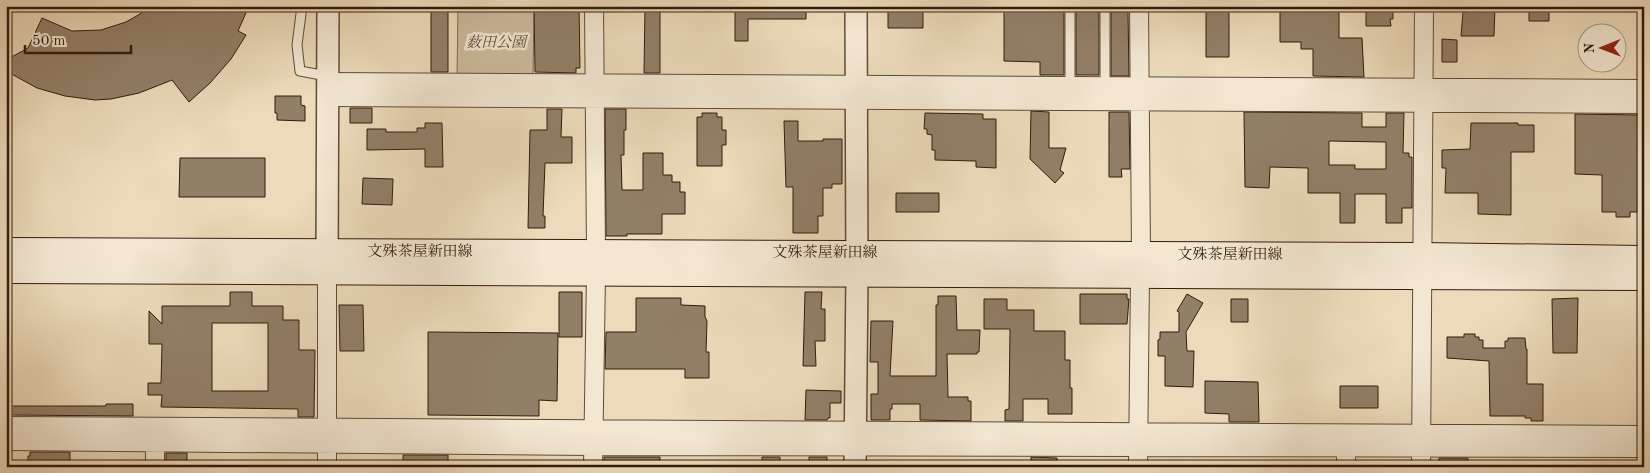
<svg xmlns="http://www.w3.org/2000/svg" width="1650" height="473" viewBox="0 0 1650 473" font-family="'Old Standard TT','Noto Serif JP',serif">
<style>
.green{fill:#ccba9d;stroke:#7e6b55}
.building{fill:#927f67;stroke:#301c0d;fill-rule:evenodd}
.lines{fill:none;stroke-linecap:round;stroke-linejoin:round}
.service-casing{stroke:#5f4c38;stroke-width:11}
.minor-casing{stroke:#5f4c38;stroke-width:20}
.tertiary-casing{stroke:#5f4c38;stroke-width:24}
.secondary-casing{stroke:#301c0d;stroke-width:26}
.service{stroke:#f3e7d2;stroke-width:9}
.minor{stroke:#f3e7d2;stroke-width:18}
.tertiary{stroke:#f3e7d2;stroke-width:21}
.secondary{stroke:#f3e7d2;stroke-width:24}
.labels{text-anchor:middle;stroke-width:5;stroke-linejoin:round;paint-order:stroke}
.park-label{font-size:15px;font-style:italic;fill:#5f4b38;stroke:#f3e7d2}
.street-label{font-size:15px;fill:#301c0d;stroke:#f3e7d2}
</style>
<rect width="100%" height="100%" fill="#ecdaba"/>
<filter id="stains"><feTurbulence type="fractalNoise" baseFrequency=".004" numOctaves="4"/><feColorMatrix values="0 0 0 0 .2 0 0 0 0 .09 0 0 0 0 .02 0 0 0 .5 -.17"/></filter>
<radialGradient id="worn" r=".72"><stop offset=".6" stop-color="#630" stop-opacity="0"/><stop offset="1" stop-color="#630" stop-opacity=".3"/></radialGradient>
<!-- green -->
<path class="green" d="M458,6H534L533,78H457Z"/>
<!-- building -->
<path class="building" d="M149,6H249L238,31L246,35L231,59L210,83L189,102L172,80L139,93L111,99L95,100L65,96L37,88L6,71V60L28,48L42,18L72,31L101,30L126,22L140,14Z
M431,6H448V72H431Z
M534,6H579L580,68H576V73L535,72Z
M645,6H660V73H644Z
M735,6H806V19H748V41H735Z
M888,6H923V28H888Z
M1004,6H1018V9H1040V6H1064V75H1040V62L1004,61Z
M1076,6H1096V12H1099V75H1076Z
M1206,6H1229V57H1206Z
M1280,6H1339V38H1362L1364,77L1313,76V49H1301V42H1280Z
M1366,6H1393V19H1390L1391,26H1366Z
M1468,6H1495L1494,36H1461L1463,12H1468Z
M1529,6H1549V21H1529Z
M1111,12H1128L1129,76H1111Z
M1442,39L1457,40V62H1442Z
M275,96H301V105L305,106V121L277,120V113H275Z
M350,108H372V123H350Z
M547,109H562L561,137H572V163H545L543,216H545V228H528L530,130H547Z
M605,109H626V130H624V155H621L622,190H643V153H663V175H672V182H680V192H685V214H662V234H627V236H606Z
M1031,111L1049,112V148H1066L1060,170L1064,173L1055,183L1030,159Z
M1109,112H1129L1130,169H1121L1122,177H1109Z
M1244,112L1362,113V127H1386V113H1404L1403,153H1409V157H1412V208H1402V223H1386V194H1355V223H1340V193H1308V168L1270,167L1269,188L1245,187ZM1329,141L1386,142V169H1355V165H1329Z
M702,113H717V117H722V130H726V145H722V166H697V117H702Z
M925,113L983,114V119H996V168L976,167V161L935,160V150H932V135L927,134V129H924Z
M1575,114L1640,115L1638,212H1630V217H1616V212H1602V175L1575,174Z
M784,121H798V141H823V139H842V184H832V188H823V216H818V233H793V187H786Z
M425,123H442L443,167H425V149L367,150V129H386V132H417V128H425Z
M1471,123H1518V125H1534V152H1511V215L1478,214V193H1445L1446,168H1442V150L1470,149Z
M180,158H265V197H179Z
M363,178L393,179L392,205L362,204Z
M896,193H939V212H896Z
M230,292H252V306H283V320H299V350H315L314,417H298V409L161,407L162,395H148V383H161L162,344H149V311L162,324V306H230ZM212,323H268V391H212Z
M559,292H582V337H559Z
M805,292H822L821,309H825V341H815L816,366H803Z
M1080,294H1127V299H1129L1127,324H1080Z
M1187,294L1203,303L1186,332L1187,351H1194L1193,387L1165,386V356H1158V340L1160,339V332H1179V312L1177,311Z
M938,296H956L957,330H980L979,352H977V354H947L948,397H968V401H971V421L920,420V404H892V409H890V420H871V394H878V362H870L871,321H893L890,376H936V305H938Z
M636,298H681V305L705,306V317L707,321L706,352H709V378H685V369H605L606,332H636Z
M1578,298L1577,353H1553L1552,299Z
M984,299H1007V310H1034V331H1065V360H1070V388H1072V414H1048V399H1023V421H1005V410L1009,409L1010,329H984Z
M1231,299H1248V322H1231Z
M339,305H363L364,351H340Z
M428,332L558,333L557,401L539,400V416L428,415Z
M1464,334H1475V337H1479V340H1483V348H1505V341H1508V338H1525L1526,349H1527V384H1543V421H1531V418H1525V416H1490L1489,361L1447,358V337H1464Z
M1205,381L1258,382L1259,422H1229V414L1205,413Z
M1340,386H1378V408H1340Z
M806,390L841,391V403H830V418H828L827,420H805Z
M106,404H133V416L6,415V406H106Z
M30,452H70V467H28V456H30Z
M166,453H187V467H166Z
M403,455H448V467H403Z
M604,457H660V467H604Z
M762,457H780V467H762Z
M809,457H827V467H809Z
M1031,457L1057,458V467H1031Z
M1439,458H1468L1467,466L1439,467Z"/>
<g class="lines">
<defs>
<path id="service" d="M302,6L297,45L300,71L327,76
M1070,86V6
M1105,86V6"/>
<path id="minor" d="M594,6L596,251
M1139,6L1141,254
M328,82L1644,89
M328,97L1644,104
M6,426L1644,435
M155,432V467
M6,441L593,446L1644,448
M327,467V272
M593,467L596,274
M1138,467L1140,275
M1346,467V447
M1421,467L1424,6"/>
<path id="tertiary" d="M327,268L328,6
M855,467L857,274L856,6"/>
<path id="secondary" d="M6,250L1423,255L1644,258
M6,271L1644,278"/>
</defs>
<!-- service casing -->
<use href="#service" class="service-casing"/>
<!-- minor casing -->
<use href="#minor" class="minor-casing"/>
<!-- tertiary casing -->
<use href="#tertiary" class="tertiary-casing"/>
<!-- secondary casing -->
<use href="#secondary" class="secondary-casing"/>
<!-- service -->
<use href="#service" class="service"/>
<!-- minor -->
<use href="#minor" class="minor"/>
<!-- tertiary -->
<use href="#tertiary" class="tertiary"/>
<!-- secondary -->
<use href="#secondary" class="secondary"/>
</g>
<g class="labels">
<!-- park labels -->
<g class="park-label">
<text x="496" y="47">薮田公園</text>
</g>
<!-- street labels -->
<g class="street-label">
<text x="420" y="256">文殊茶屋新田線</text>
<text x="825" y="257">文殊茶屋新田線</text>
<text x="1230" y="259">文殊茶屋新田線</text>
</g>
</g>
<!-- margin -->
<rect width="1650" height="473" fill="none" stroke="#ecdaba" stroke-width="25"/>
<rect x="8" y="8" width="1635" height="458" fill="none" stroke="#301c0d" stroke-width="2.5"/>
<rect x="12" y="12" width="1625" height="448" fill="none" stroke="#301c0d"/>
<!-- north arrow -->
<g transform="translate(1602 48) rotate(269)"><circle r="24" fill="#f3e7d2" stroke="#a59683"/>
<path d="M0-4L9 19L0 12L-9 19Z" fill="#8f2418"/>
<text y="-8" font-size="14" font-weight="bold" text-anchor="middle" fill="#301c0d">N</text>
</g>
<!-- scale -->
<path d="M25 45v8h106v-8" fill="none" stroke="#301c0d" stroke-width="2.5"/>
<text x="32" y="45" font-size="15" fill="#301c0d" stroke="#f3e7d2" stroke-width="4" paint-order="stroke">50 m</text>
<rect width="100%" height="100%" filter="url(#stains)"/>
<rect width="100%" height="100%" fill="url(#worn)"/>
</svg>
